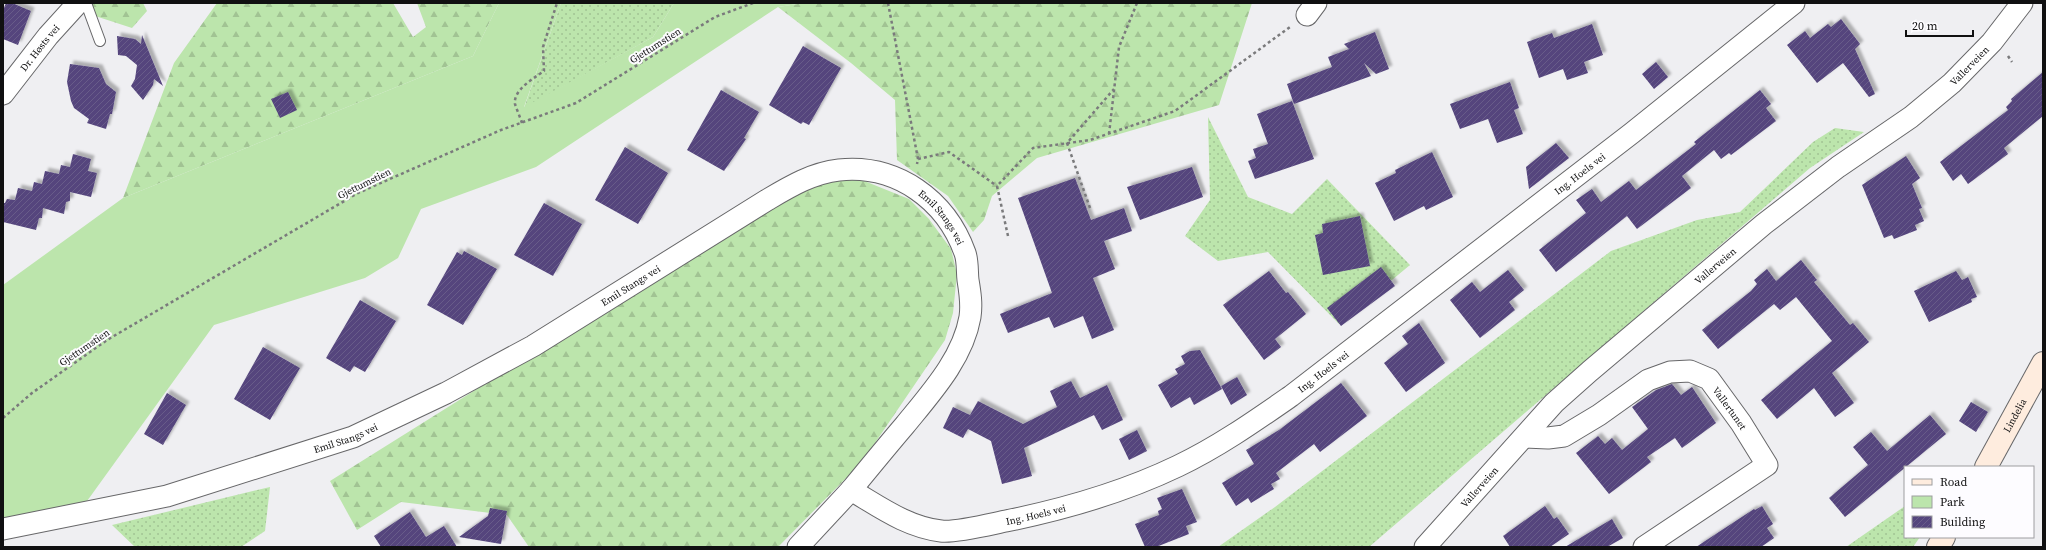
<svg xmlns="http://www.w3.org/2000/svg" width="2046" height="550" viewBox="0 0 2046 550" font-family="'Source Serif 4',serif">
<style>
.grass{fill:url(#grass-dots)}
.forest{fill:url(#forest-firs)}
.park{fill:#bce5ac}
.building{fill:url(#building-hatch);filter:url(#shadow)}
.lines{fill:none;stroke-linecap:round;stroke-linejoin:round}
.lane-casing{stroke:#676769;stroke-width:12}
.street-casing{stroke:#676769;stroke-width:23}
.secondary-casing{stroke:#676769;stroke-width:24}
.path{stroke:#7a7a7c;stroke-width:2.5;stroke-dasharray:3 3;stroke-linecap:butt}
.lane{stroke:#fff;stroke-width:10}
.street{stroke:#fff;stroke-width:21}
.secondary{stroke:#feecde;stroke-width:22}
.labels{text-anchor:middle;stroke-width:4;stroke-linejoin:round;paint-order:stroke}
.street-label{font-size:10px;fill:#101011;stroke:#fdfcff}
</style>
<defs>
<pattern id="grass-dots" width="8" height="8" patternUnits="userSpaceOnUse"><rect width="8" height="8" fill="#bce5ac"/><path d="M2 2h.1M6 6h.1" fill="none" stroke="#a1c393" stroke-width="1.8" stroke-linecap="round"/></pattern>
<pattern id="forest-firs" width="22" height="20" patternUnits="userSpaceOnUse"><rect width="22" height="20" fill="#bce5ac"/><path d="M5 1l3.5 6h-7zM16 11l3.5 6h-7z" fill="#a1c393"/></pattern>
<pattern id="building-hatch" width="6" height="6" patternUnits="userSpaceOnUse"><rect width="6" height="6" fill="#54457d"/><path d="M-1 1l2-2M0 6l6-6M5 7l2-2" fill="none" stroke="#685c89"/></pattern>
<filter id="shadow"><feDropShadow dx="3.5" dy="-3.5" stdDeviation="1" flood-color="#0004"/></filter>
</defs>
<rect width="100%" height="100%" fill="#efeff2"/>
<!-- grass -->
<path class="grass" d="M561,3H674L653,37L524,108Z
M1208,117L1248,197L1292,214L1327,179L1410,265L1339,324L1268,252L1218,261L1185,236L1210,200Z
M1835,128L1864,132L1810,168L1369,547H1218L1275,507L1611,251L1697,220L1740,212L1813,142Z
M270,487L265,531L241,547H135L112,525Z
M1905,506V537H1920L1913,547H1846Z"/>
<!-- forest -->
<path class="forest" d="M74,3H143L147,11L132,28L89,14Z
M217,3H393L413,37L426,27L417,3H499L473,56L123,198L174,63Z
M804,3H1252L1219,105L1037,158L992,196L984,220L973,232L948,196L897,160L895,100L851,63L778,7Z
M847,174L909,199L929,219L951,249L957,274L953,313L945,340L862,462L778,547H529L507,515L401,502L357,530L330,481L769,206Z"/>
<!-- park -->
<path class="park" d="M499,3H561L524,107L653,37L674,3H804L778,7L536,167L421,209L398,258L365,278L214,325L77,515L3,528V285L123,198L473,56Z"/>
<!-- building -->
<path class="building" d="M6,3H12L31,11L18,45L3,39V10Z
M1841,19L1860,44L1855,49L1875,94L1869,97L1843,63L1817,83L1787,45L1805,31L1810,38L1828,24L1831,27Z
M1592,24L1603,55L1584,62L1588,73L1567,80L1563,69L1539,78L1527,42L1552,33L1554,38Z
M1375,32L1389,69L1376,74L1364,63L1371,76L1294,104L1287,84L1332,67L1328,57L1349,49L1344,44Z
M142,35L163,86L154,79L153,85L143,100L131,86L135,79L137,65L126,56L118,55L117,36L135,39L141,44Z
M803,46L841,68L809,125L803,122L801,124L769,105Z
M1656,62L1668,77L1654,89L1642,74Z
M70,64L99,68L106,84L116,92L112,114H110L106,129L87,123L89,119L74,108L71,101L67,82Z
M2043,72V116L2004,148L2008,154L1968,184L1961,174L1953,181L1940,162L2008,110L2006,107L2012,101L2011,99Z
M1510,82L1519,108L1514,110L1523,134L1497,143L1488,119L1460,129L1450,104Z
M721,90L759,112L744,138L746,139L724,171L687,150Z
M1760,90L1771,104L1766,108L1776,121L1731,155L1729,153L1721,159L1714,150L1682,176L1691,188L1637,229L1627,216L1556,272L1539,250L1586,213L1576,200L1592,189L1601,202L1629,181L1636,190L1696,144L1694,142Z
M288,92L297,110L280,118L271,99Z
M1292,101L1314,159L1255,179L1248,161L1256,158L1253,149L1268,144L1257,114Z
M1556,143L1569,158L1529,189L1526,167Z
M625,147L668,173L638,224L595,200Z
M1432,152L1453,197L1426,210L1424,206L1394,221L1375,183L1396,173L1395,170Z
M73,154L91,159L88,171L97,173L91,197L70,192V201L66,202L64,214L43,208L42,218H39L36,230L3,222V203H5L7,199L15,200L18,188L32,191L34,182L42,184L45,171L59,174L61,165L70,167Z
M1906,156L1920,178L1912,184L1922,208L1919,209L1924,221L1915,225L1917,230L1894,239L1892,235L1884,238L1862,185Z
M1192,167L1203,197L1140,220L1127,187Z
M1075,178L1091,220L1124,208L1132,231L1104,241L1115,269L1093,278L1114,330L1092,339L1083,316L1054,328L1049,317L1008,333L1000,314L1052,293L1018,198Z
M544,203L582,224L553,276L514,255Z
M1360,216L1370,266L1323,275L1315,235L1323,233L1322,224Z
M464,251L497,269L463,325L427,305L457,252L462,255Z
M1801,260L1817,280L1814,282L1850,325L1853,323L1869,342L1832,373L1854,403L1835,417L1814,388L1777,419L1761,400L1832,341L1796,297L1780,310L1774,304L1718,349L1702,330L1751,291L1757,284L1754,280L1767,269L1776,281Z
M1381,267L1395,286L1341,326L1327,308Z
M1508,270L1524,290L1509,302L1515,310L1480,338L1450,300L1472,282L1480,292Z
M1269,271L1286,293L1288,292L1306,314L1275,339L1281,347L1264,360L1223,305Z
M1956,271L1962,280L1968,277L1977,297L1971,299L1972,302L1929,322L1914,291Z
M360,300L396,321L365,372L354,366L350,372L326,358Z
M1419,323L1445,363L1406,392L1384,363L1408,344L1402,336Z
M263,347L300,368L270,420L234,399Z
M1200,350L1222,389L1194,405L1190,397L1171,408L1158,385L1178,374L1175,369L1185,364L1181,356L1190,351Z
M1237,377L1247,395L1231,405L1221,386Z
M1071,381L1080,398L1107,385L1123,420L1102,430L1094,415L1024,448L1032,476L1002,484L991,441L968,429L963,438L943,428L953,407L970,415L978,401L1023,424L1057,407L1050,391Z
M1341,383L1367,416L1320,452L1314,444L1276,473L1280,479L1271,484L1274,489L1251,503L1248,498L1236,506L1222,483L1254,464L1246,450L1279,430Z
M1672,384L1681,395L1692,387L1716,423L1682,448L1675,438L1647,457L1651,462L1609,494L1576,453L1598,436L1605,444L1612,438L1622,450L1648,429L1632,407L1656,390Z
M167,393L186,405L163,445L144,434Z
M1971,402L1988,412L1976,432L1959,421Z
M1930,415L1946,434L1845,517L1829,498L1868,465L1853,447L1871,432L1887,451Z
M1137,430L1147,451L1129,460L1119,439Z
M1182,489L1197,522L1186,526L1189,534L1156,547H1145L1135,524L1159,515L1158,511L1162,509L1157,498Z
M1545,506L1554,519L1557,517L1569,534L1550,547H1510L1503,536Z
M1762,506L1773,524L1767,528L1774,538L1761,547H1696L1754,509L1755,510Z
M490,508L507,511L501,544L459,537L488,516Z
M410,512L426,537L444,526L457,547H381L374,536Z
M1612,519L1623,538L1607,547H1565Z"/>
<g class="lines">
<defs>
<path id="lane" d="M86,3L100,41"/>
<g id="street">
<path d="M1307,15L1316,3"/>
<path id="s1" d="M3,94L48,36L78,3"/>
<path id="s2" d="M1525,437L1548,438L1564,436L1599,415L1648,380L1670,372L1690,371L1709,379L1741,423L1767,465L1644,547"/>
<path id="s3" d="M3,529L167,496L353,437L446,393L533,346L767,200C789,187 812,173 839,170C897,164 946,200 965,253C968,261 967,272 968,280C970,292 972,304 970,317C963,358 931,393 905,425C887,446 869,468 851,490"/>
<path id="s4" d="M798,547L851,490C880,507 907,527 941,531C955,533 991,524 1006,521C1065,509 1124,492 1178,466C1218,447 1255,421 1291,396L1632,133L1794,3"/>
<path id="s5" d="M1425,547L1554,403L1590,371L1764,224L1838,167L1911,117L1952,83L1992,42L2022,3"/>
</g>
<g id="secondary">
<path id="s6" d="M1986,467L2043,363"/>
<path d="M1938,547L1944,537"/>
</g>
</defs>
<!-- lane casing -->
<use href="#lane" class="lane-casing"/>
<!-- street casing -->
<use href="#street" class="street-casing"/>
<!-- secondary casing -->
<use href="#secondary" class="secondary-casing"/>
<!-- path -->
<path class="path" d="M888,3L918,159L917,164
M2008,56L2012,62
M522,123C520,117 517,110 515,104C513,90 534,78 544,71L543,47L557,3
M1109,134L1119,47L1137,3
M918,159L949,152L997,186
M1090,208L1067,143L1114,89
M1008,236L997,186L1033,148L1090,140L1175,111L1290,27
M3,418L32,393L107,340L358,193L501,130L576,103L715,17L753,3"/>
<!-- lane -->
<use href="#lane" class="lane"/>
<!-- street -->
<use href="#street" class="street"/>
<!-- secondary -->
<use href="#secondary" class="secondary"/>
</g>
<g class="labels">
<!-- street labels -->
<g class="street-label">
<text transform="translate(655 45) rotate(-32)" y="4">Gjettumstien</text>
<text dy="4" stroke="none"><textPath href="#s1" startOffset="59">Dr. Høsts vei</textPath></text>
<text dy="4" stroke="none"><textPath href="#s5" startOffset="729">Vallerveien</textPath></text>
<text dy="4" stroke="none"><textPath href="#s4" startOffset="922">Ing. Hoels vei</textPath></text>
<text transform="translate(364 183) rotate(-26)" y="4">Gjettumstien</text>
<text dy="4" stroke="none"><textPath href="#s3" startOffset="1038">Emil Stangs vei</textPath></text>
<text dy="4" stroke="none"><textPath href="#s5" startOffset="405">Vallerveien</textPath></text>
<text dy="4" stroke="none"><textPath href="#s3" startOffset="679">Emil Stangs vei</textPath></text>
<text transform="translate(84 347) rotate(-34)" y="4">Gjettumstien</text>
<text dy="4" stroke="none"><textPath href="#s4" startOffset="598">Ing. Hoels vei</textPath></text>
<text dy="4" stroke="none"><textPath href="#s2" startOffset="240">Vallertunet</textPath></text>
<text dy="4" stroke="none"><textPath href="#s6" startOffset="59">Lindelia</textPath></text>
<text dy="4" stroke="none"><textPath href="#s3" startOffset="355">Emil Stangs vei</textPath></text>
<text dy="4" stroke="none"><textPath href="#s5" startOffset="81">Vallerveien</textPath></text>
<text dy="4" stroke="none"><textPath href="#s4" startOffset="274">Ing. Hoels vei</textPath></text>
</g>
</g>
<!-- border -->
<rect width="2046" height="550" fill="none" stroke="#101011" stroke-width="8"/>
<!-- legend -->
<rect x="1904" y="466" width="130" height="72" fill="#fdfcff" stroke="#9e9ea0"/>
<rect x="1912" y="479" width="20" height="6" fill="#feecde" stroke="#9e9ea0"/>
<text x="1940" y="486" font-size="12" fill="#101011">Road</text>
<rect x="1912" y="496" width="20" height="12" fill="#bce5ac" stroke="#9e9ea0"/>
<text x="1940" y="506" font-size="12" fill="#101011">Park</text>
<rect x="1912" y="516" width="20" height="12" fill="url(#building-hatch)" stroke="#9e9ea0"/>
<text x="1940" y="526" font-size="12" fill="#101011">Building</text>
<!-- scale -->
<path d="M1906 30v6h67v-6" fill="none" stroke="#101011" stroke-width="2"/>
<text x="1912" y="30" font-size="12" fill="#101011" stroke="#fdfcff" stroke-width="3" paint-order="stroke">20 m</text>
</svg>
